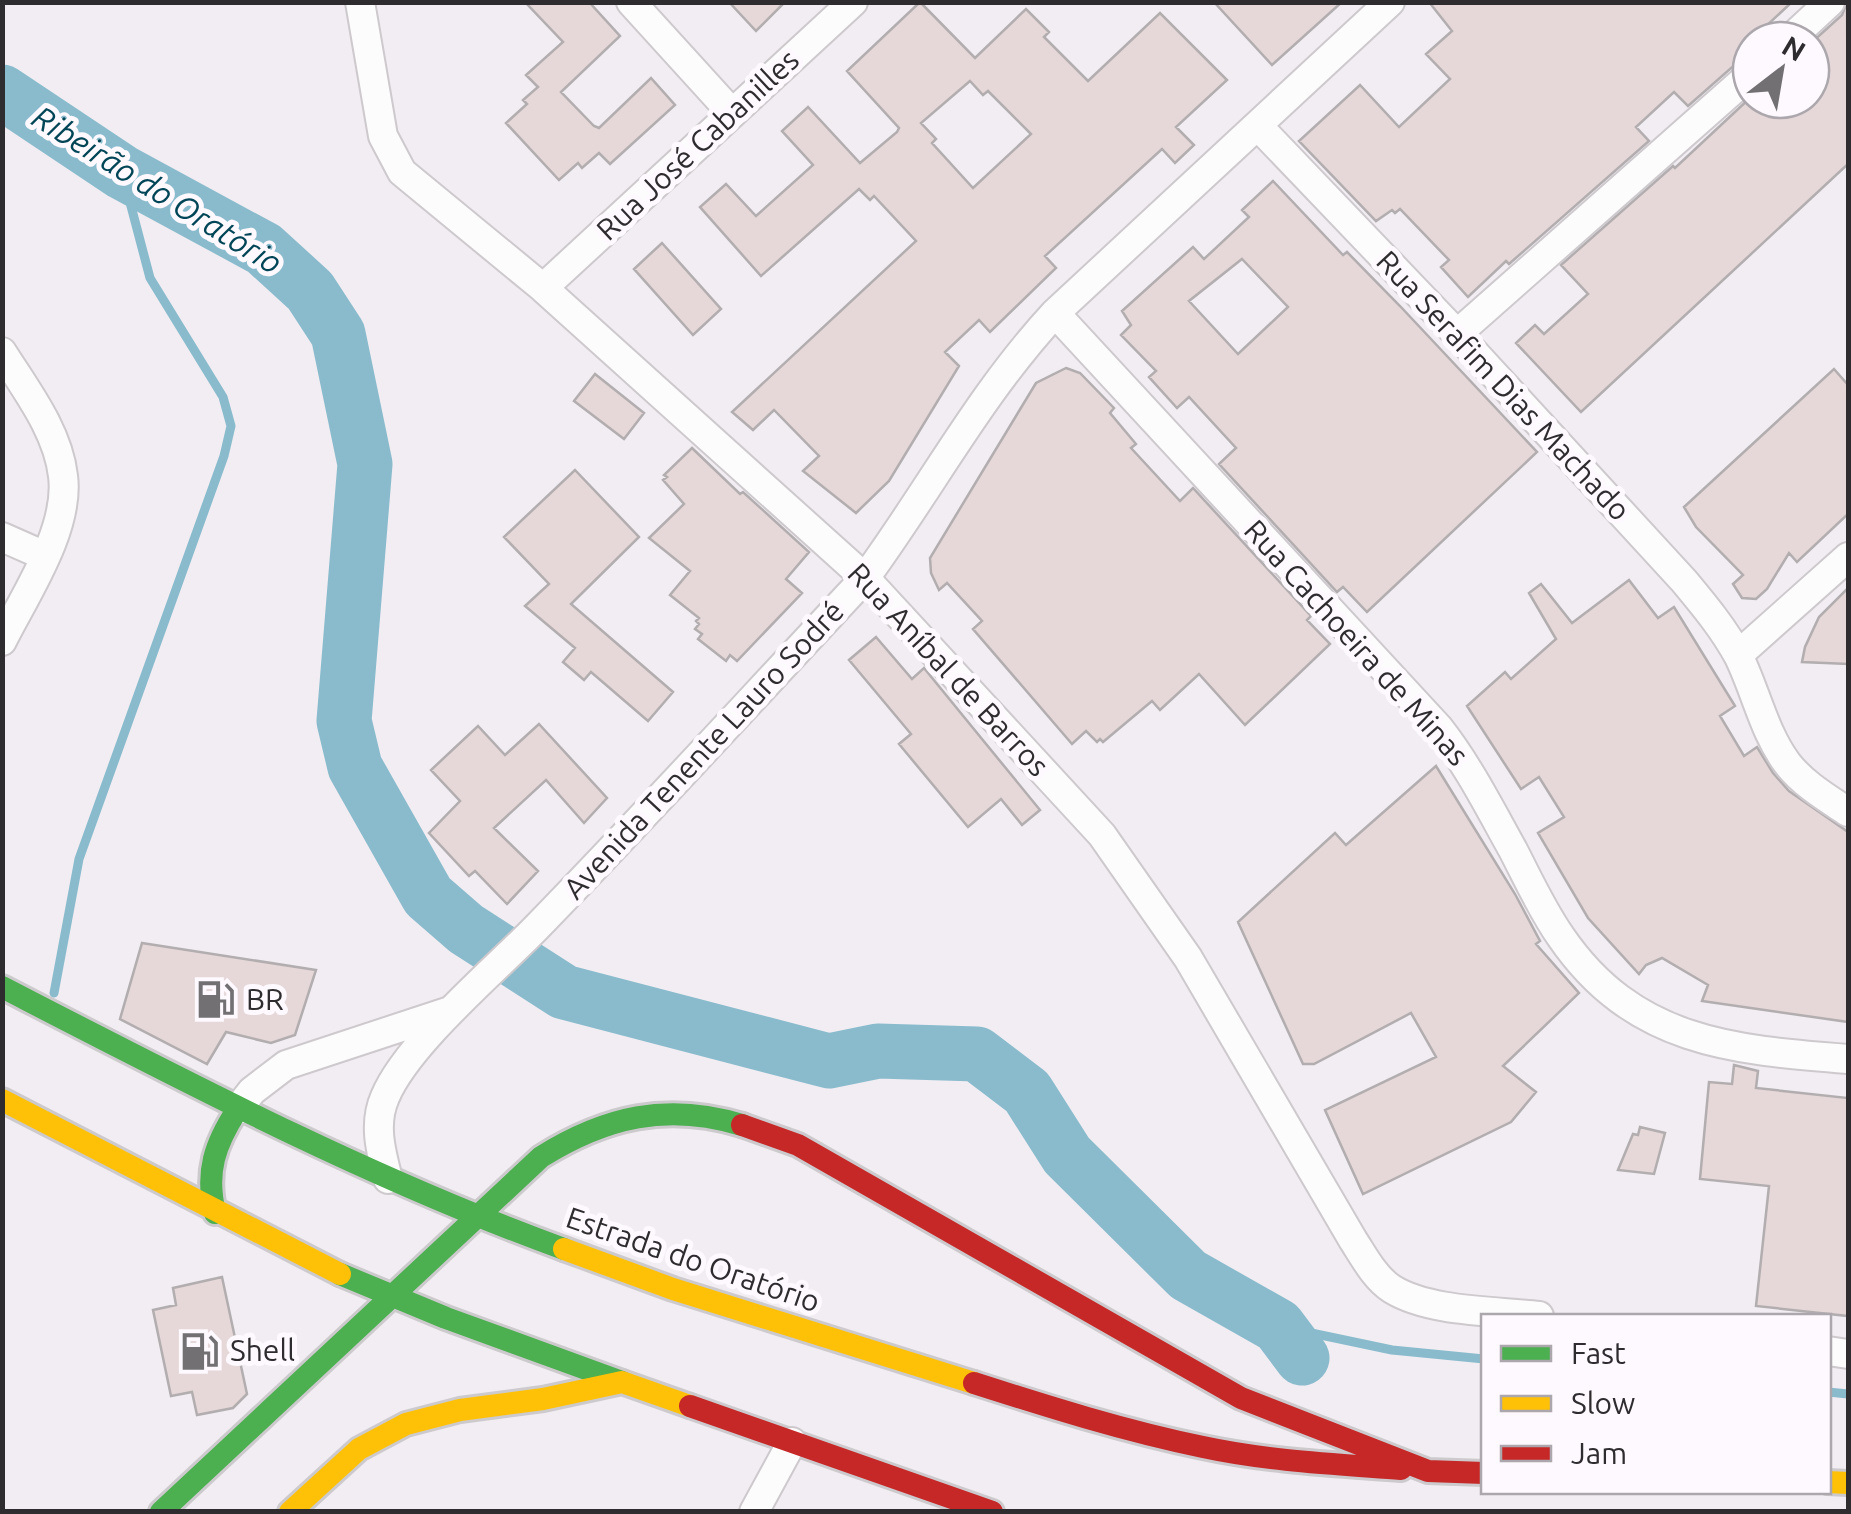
<svg xmlns="http://www.w3.org/2000/svg" width="1851" height="1514" viewBox="0 0 1851 1514" font-family="Ubuntu,sans-serif">
<style>
.lines{fill:none;stroke-linecap:round;stroke-linejoin:round}
.stream{stroke:#89bbcd;stroke-width:9}
.river{stroke:#89bbcd;stroke-width:55}
.building{fill:#e6d7d8;stroke:#b2adaf;stroke-width:2.5;fill-rule:evenodd}
.street-casing{stroke:#cdc9cd;stroke-width:32}
.fast-casing{stroke:#cdcacd;stroke-width:28}
.slow-casing{stroke:#cdcacd;stroke-width:28}
.jam-casing{stroke:#cdcacd;stroke-width:28}
.street{stroke:#fdfcfd;stroke-width:28}
.fast{stroke:#4caf50;stroke-width:22}
.slow{stroke:#ffc107;stroke-width:22}
.jam{stroke:#c62828;stroke-width:22}
.labels{text-anchor:middle;stroke-width:10;stroke-linejoin:round;paint-order:stroke}
.street-label{font-size:30px;fill:#2f2c30;stroke:#fdf9fe}
.poi-label{font-size:30px;fill:#2f2c30;stroke:#fdf9fe;text-anchor:start}
.water-label{font-size:32px;font-style:italic;fill:#014556;stroke:#fdf9fe}
</style>
<rect width="100%" height="100%" fill="#f1edf2"/>
<g class="lines">
<!-- stream -->
<path class="stream" d="M54,993L79,859L224,456L231,426L223,397L150,278L122,172
M1278,1326L1392,1350L1484,1359
M1828,1392L1848,1394"/>
<!-- river -->
<path class="river" d="M2,92L122,172L264,249L310,291L338,334L365,464L344,721L355,767L428,896L466,929L564,992L829,1061L878,1051L977,1054L1027,1092L1067,1155L1188,1275L1278,1326L1302,1358"/>
</g>
<!-- building -->
<path class="building" d="M525,2H589L620,36L561,92L594,126L599,128L651,78L675,105L610,164L599,153L582,168L578,163L559,180L506,123L527,104L523,100L538,87L526,75L563,42Z
M729,2H785L756,31Z
M920,2L975,58L1026,9L1049,32L1044,37L1088,81L1160,13L1227,80L1176,127L1194,145L1175,163L1162,149L1045,256L1056,268L990,332L979,320L945,352L959,366L889,481L856,513L803,471L819,456L774,410L753,430L732,412L916,241L874,196L870,200L859,189L761,276L700,207L726,184L756,216L813,165L782,131L808,107L860,163L897,132L899,128L847,71ZM970,81L983,95L988,91L1031,134L973,188L932,143L936,139L921,123Z
M1214,2H1342L1272,65Z
M1429,2H1792L1751,40V57L1739,61L1688,106L1674,92L1636,127L1649,141L1509,264L1506,261L1468,297L1441,267L1449,260L1400,209L1395,213L1392,210L1376,221L1299,141L1360,85L1399,127L1450,79L1426,54L1452,31Z
M1847,2L1848,164L1581,412L1516,343L1535,325L1544,334L1588,294L1561,265L1673,166L1675,168L1751,97V100H1811V43L1842,15Z
M1273,181L1343,255L1347,252L1400,306L1537,452L1367,612L1343,587L1337,592L1219,464L1236,448L1189,397L1177,408L1149,377L1156,371L1121,335L1131,325L1122,311L1193,247L1204,259L1249,217L1242,210ZM1242,259L1288,307L1238,354L1189,301Z
M662,243L721,309L693,335L634,269Z
M1066,368L1080,373L1114,408L1110,413L1136,444L1131,448L1180,501L1193,488L1311,616L1307,620L1330,644L1245,725L1199,674L1160,710L1152,701L1103,742L1100,739L1097,742L1086,731L1072,744L973,629L982,621L947,583L939,590L931,573L930,558L1036,383Z
M1834,369L1848,385V514L1797,562L1789,553L1767,589L1756,599L1742,598L1733,584L1743,575L1696,527L1684,507Z
M595,374L644,413L624,439L574,401Z
M692,448L740,494L743,492L809,552L786,579L802,593L737,661L730,655L726,661L698,639L702,634L695,629L699,624L696,621L699,618L670,595L690,571L649,538L684,504L663,480L667,477L664,475Z
M575,470L639,537L571,604L673,692L648,721L591,672L584,680L563,662L575,648L525,606L549,584L504,537Z
M1629,580L1658,618L1674,607L1735,706L1720,716L1744,756L1757,747L1773,773L1789,791L1848,832V1022L1702,1001L1708,985L1662,958L1646,965L1639,974L1588,918L1538,833L1564,817L1539,777L1521,789L1467,706L1505,672L1511,679L1556,639L1529,593L1541,584L1572,623Z
M1848,588V664L1802,662L1805,647L1819,617Z
M876,637L912,679L924,668L1040,810L1022,825L1001,799L968,827L899,744L911,734L849,660Z
M539,724L607,798L584,823L546,780L494,828L538,871L507,904L475,871L469,876L429,833L460,801L431,770L478,726L505,755Z
M1436,766L1515,894L1540,941L1536,944L1579,993L1503,1066L1536,1092L1511,1122L1363,1194L1325,1110L1436,1057L1411,1013L1314,1064H1303L1238,922L1335,833L1346,845Z
M142,943L316,970L295,1035L271,1043L226,1032L207,1064L120,1019Z
M1734,1065L1758,1071L1756,1088L1848,1098V1316L1756,1306L1769,1186L1700,1179L1709,1082L1732,1084Z
M1640,1127L1665,1133L1654,1174L1618,1170L1633,1134L1638,1135Z
M222,1277L247,1394L233,1408L197,1415L192,1392L171,1396L153,1310L176,1305L173,1288Z"/>
<g class="lines">
<defs>
<path id="street" d="M360,2L383,136L402,172L543,288L865,578L1102,835L1188,958L1353,1240C1364,1257 1375,1278 1392,1289C1429,1312 1495,1311 1539,1316
M631,2L732,113
M1789,40L1830,2
M1258,126L1457,334L1684,581C1704,605 1724,629 1739,657C1756,692 1764,732 1787,763C1803,784 1827,798 1848,812
M543,288L853,2
M1055,313L1438,727C1468,765 1489,807 1513,850C1528,879 1542,910 1561,937C1633,1042 1731,1050 1848,1059
M1457,334L1751,74
M2,352C26,390 58,431 63,476C70,529 25,595 2,641
M2,537L45,556
M1738,655L1848,557
M237,1110L252,1091L286,1065L450,1011
M388,1179C381,1152 373,1124 385,1097C407,1044 494,971 536,928C648,813 756,694 865,578C931,488 979,395 1055,313L1390,2
M1828,1351L1848,1354
M754,1512L792,1442"/>
<path id="fast" d="M2,987C186,1082 369,1178 564,1249
M215,1213C205,1172 215,1144 237,1110
M340,1274L446,1318L622,1382
M161,1512L541,1157C605,1117 667,1102 742,1125"/>
<path id="slow" d="M2,1100L340,1274
M564,1249L673,1289L974,1383
M1828,1482L1848,1483
M290,1512L359,1449L406,1424L460,1410L543,1399L622,1382L690,1406"/>
<path id="jam" d="M742,1125L798,1145L1241,1398L1428,1471L1484,1473
M974,1383C1049,1407 1125,1431 1203,1447C1268,1461 1335,1464 1401,1469
M690,1406L992,1512"/>
</defs>
<!-- street casing -->
<use href="#street" class="street-casing"/>
<!-- fast casing -->
<use href="#fast" class="fast-casing"/>
<!-- slow casing -->
<use href="#slow" class="slow-casing"/>
<!-- jam casing -->
<use href="#jam" class="jam-casing"/>
<!-- street -->
<use href="#street" class="street"/>
<!-- fast -->
<use href="#fast" class="fast"/>
<!-- slow -->
<use href="#slow" class="slow"/>
<!-- jam -->
<use href="#jam" class="jam"/>
</g>
<!-- icons -->
<defs>
<symbol id="fuel-bare" viewBox="-9 -9 18 18"><path d="M-5.5-6h7V0h2V4h1.3V-2.5L3-4.5l.8-.8L6-3V5H2.5V1h-1V6h-7ZM-4.2-4.7v3.2H.2V-4.7Z" fill="#737074" stroke="#fdf9fe" stroke-width="2.5" paint-order="stroke"/></symbol>
</defs>
<g fill-rule="evenodd">
<use href="#fuel-bare" x="188" y="972" width="55" height="55"/>
<use href="#fuel-bare" x="172" y="1324" width="55" height="55"/>
</g>
<g class="labels">
<!-- street labels -->
<g class="street-label">
<text transform="translate(698 145) rotate(-43)" y="10">Rua José Cabanilles</text>
<text transform="translate(1503 386) rotate(47)" y="10">Rua Serafim Dias Machado</text>
<text transform="translate(1356 643) rotate(48)" y="10">Rua Cachoeira de Minas</text>
<text transform="translate(948 670) rotate(47)" y="10">Rua Aníbal de Barros</text>
<text transform="translate(704 750) rotate(-47)" y="10">Avenida Tenente Lauro Sodré</text>
<text transform="translate(693 1260) rotate(19)" y="10">Estrada do Oratório</text>
</g>
<!-- poi labels -->
<g class="poi-label">
<text x="246" y="1010">BR</text>
<text x="230" y="1361">Shell</text>
</g>
<!-- water labels -->
<g class="water-label">
<text transform="translate(157 190) rotate(32)" y="11">Ribeirão do Oratório</text>
</g>
</g>
<!-- border -->
<rect width="1851" height="1514" fill="none" stroke="#2f2c30" stroke-width="10"/>
<!-- legend -->
<rect x="1481" y="1314" width="350" height="180" fill="#fdf9fe" stroke="#aba7ac" stroke-width="2.5"/>
<rect x="1501" y="1346" width="50" height="15" fill="#4caf50" stroke="#aba7ac" stroke-width="2.5"/>
<text x="1571" y="1364" font-size="30" fill="#2f2c30">Fast</text>
<rect x="1501" y="1396" width="50" height="15" fill="#ffc107" stroke="#aba7ac" stroke-width="2.5"/>
<text x="1571" y="1414" font-size="30" fill="#2f2c30">Slow</text>
<rect x="1501" y="1446" width="50" height="15" fill="#c62828" stroke="#aba7ac" stroke-width="2.5"/>
<text x="1571" y="1464" font-size="30" fill="#2f2c30">Jam</text>
<!-- north arrow -->
<g transform="translate(1781 70) rotate(31)"><circle r="48" fill="#fdf9fe" stroke="#aba7ac" stroke-width="2.5"/>
<path d="M0-8L18 38L0 25L-18 38Z" fill="#737074"/>
<text y="-15" font-size="28" font-weight="bold" text-anchor="middle" fill="#2f2c30">N</text>
</g>
</svg>
